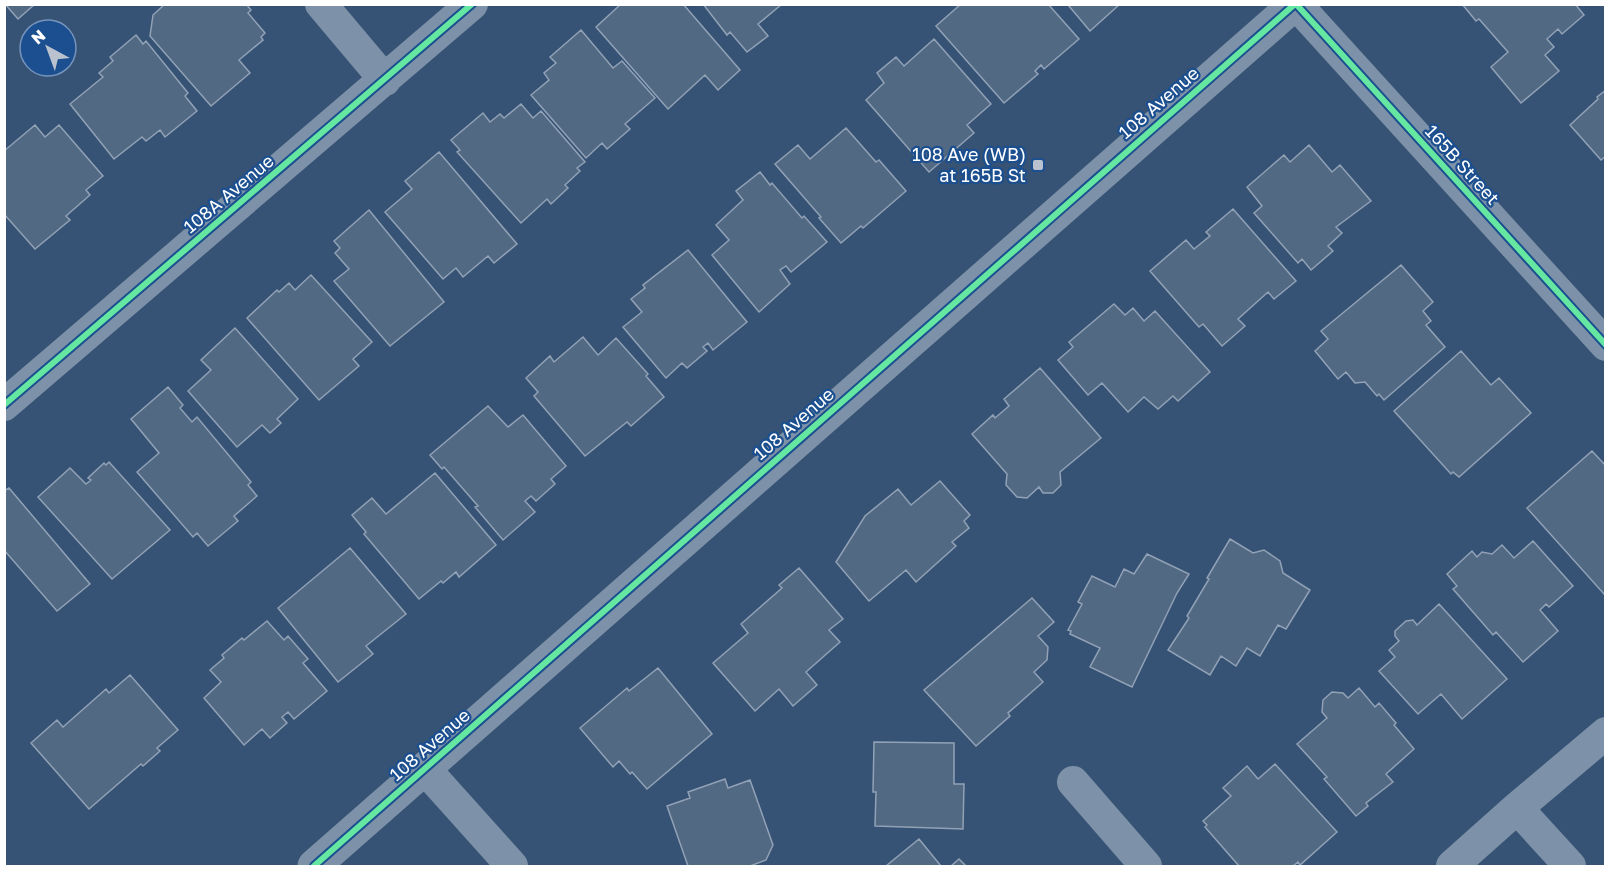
<svg xmlns="http://www.w3.org/2000/svg" width="1610" height="871" viewBox="0 0 1610 871" font-family="'Golos Text',sans-serif">
<style>
.building{fill:#526984;stroke:#92a2b6;stroke-width:1.5}
.lines{fill:none;stroke-linecap:round;stroke-linejoin:round}
.minor{stroke:#7d92a8;stroke-width:32}
.tertiary{stroke:#7d92a8;stroke-width:33}
.cycleway-casing{stroke:#1b4f8f;stroke-width:10}
.cycleway{stroke:#66e7a1;stroke-width:6}
.poi-dot{fill:#b9c2ce;stroke:#1b4f8f;stroke-width:2}
.labels{text-anchor:middle;stroke-width:4.5;stroke-linejoin:round;paint-order:stroke}
.street-label{font-size:18px;fill:#fff;stroke:#1b4f8f}
.poi-label{font-size:18px;fill:#fff;stroke:#1b4f8f;text-anchor:end}
</style>
<rect width="100%" height="100%" fill="#365274"/>
<!-- building -->
<path class="building" d="M5,4H35L18,19Z
M165,4H246L251,10L248,13L265,33L261,37L263,40L239,60L250,73L211,106L150,36L153,15Z
M621,4H683L740,70L718,90L705,75L668,109L596,27Z
M703,4H782L758,24L768,36L747,52L730,32L727,35Z
M961,4H1048L1079,39L1044,69L1041,65L1035,71L1038,74L1004,103L936,26Z
M1065,4H1120L1090,31L1068,5Z
M1462,4H1575L1584,15L1562,34L1558,29L1547,39L1554,47L1545,55L1559,71L1521,103L1491,67L1508,52L1479,19L1476,21Z
M581,30L613,68L622,61L655,98L625,124L630,129L607,149L602,143L586,158L531,95L549,80L544,73L556,63L550,57Z
M136,35L143,44L146,41L188,93L185,96L197,111L165,137L160,130L146,141L142,137L114,159L70,104L103,77L99,73L113,61L110,57Z
M934,39L991,104L967,125L974,133L929,172L866,100L884,83L877,73L896,57L904,66Z
M1606,90V156L1601,160L1570,125L1598,99L1597,97Z
M521,104L533,118L541,111L585,162L577,168L580,171L565,185L568,188L551,204L547,199L521,223L457,152L460,150L451,140L483,113L490,122L500,114L504,118Z
M35,125L45,137L59,125L103,176L86,190L90,195L66,216L70,220L35,249L4,214V151Z
M846,128L876,162L879,160L906,191L863,228L861,226L841,243L819,218L821,217L775,164L798,145L810,159Z
M1309,145L1332,172L1340,165L1371,201L1336,227L1342,233L1328,246L1333,251L1311,270L1302,259L1298,263L1254,213L1262,206L1247,187L1284,155L1290,162Z
M439,152L517,244L494,263L488,256L463,277L456,268L443,279L385,212L412,189L405,181Z
M760,172L770,185L772,183L802,218L804,216L827,242L791,272L786,266L780,270L790,284L759,312L712,255L729,240L716,225L743,200L736,191Z
M1233,209L1296,281L1274,299L1268,292L1238,319L1245,326L1222,346L1203,324L1199,327L1150,271L1186,240L1194,249L1210,236L1206,232Z
M369,210L444,302L390,346L334,281L349,269L335,253L340,248L334,241Z
M688,250L747,322L713,350L708,343L703,347L707,351L687,368L682,363L666,378L623,327L642,312L631,299L645,288L643,285Z
M1401,265L1433,302L1423,311L1431,321L1426,325L1445,347L1384,400L1379,394L1377,396L1365,382L1355,383L1346,372L1338,379L1315,351L1328,339L1321,331Z
M311,275L372,342L353,359L359,366L319,400L247,318L277,290L279,292L289,283L295,290Z
M1114,304L1125,315L1133,308L1144,321L1155,311L1210,372L1178,401L1173,396L1158,409L1144,397L1128,412L1102,383L1088,395L1058,360L1073,347L1069,342Z
M235,328L298,399L277,419L281,423L270,433L262,425L237,447L188,391L211,370L201,360Z
M583,337L598,355L616,338L648,374L646,376L664,397L631,426L627,422L585,456L534,396L538,392L526,378L550,356L554,362Z
M1461,351L1491,385L1499,378L1531,413L1459,477L1453,472L1451,474L1394,411Z
M1040,368L1101,438L1060,472L1061,485L1053,493H1043L1039,487L1027,498L1017,497L1006,485L1007,474L972,434L993,415L995,418L1009,406L1004,399Z
M168,387L183,405L180,408L192,422L197,417L251,482L248,485L257,496L234,516L238,521L208,546L197,533L193,537L137,472L159,453L131,419Z
M488,406L508,427L523,415L566,466L551,479L555,484L536,501L531,496L525,501L535,512L503,540L475,507L478,506L444,467L442,469L430,455Z
M1592,451L1606,466V592L1604,594L1527,508Z
M109,462L170,530L112,579L38,497L70,468L86,484L91,480L88,478L104,463L106,465Z
M435,473L496,545L459,577L456,572L443,583L441,581L419,599L364,534L366,532L352,515L372,498L386,514Z
M940,481L970,515L964,521L969,528L952,542L956,546L916,582L906,570L869,601L836,562L865,516L898,489L911,505Z
M9,488L90,584L57,611L4,550V491Z
M1230,539L1253,553L1264,550L1280,561L1283,573L1310,590L1286,629L1278,625L1260,656L1247,648L1236,666L1221,656L1210,675L1168,650L1189,618L1187,616L1209,579L1207,578Z
M1533,541L1573,586L1549,607L1546,604L1540,610L1558,631L1523,662L1496,632L1493,635L1453,589L1457,586L1447,574L1472,551L1477,557L1482,552L1492,554L1502,545L1514,558Z
M350,548L406,614L366,646L373,654L338,682L278,608Z
M1147,554L1189,574L1177,593L1132,687L1090,667L1100,648L1070,634L1071,631L1068,630L1082,604L1078,602L1092,576L1115,587L1124,569L1134,574Z
M799,568L843,619L829,630L840,642L806,672L817,685L793,706L779,689L755,711L713,663L748,633L741,624L782,588L779,585Z
M1032,598L1054,622L1038,636L1048,647L1047,660L1034,672L1043,682L1008,713L1010,716L976,746L924,690Z
M1439,604L1507,679L1462,719L1441,694L1418,714L1379,671L1395,657L1389,650L1399,641L1395,636V631L1406,621L1413,620L1417,625Z
M267,621L284,640L288,636L308,659L303,663L327,691L294,719L288,712L282,717L287,723L270,738L262,729L244,745L204,698L221,682L210,670L224,658L222,655L242,638L244,640Z
M658,668L712,734L647,789L632,772L630,774L619,761L613,767L580,728L627,688L629,691Z
M130,675L178,730L157,748L160,751L143,766L141,764L89,809L31,743L57,720L63,727L106,689L109,693Z
M1359,688L1375,707L1379,703L1396,723L1394,725L1414,749L1386,774L1393,782L1366,803L1368,806L1356,816L1324,779L1327,777L1297,744L1327,718L1322,712L1323,700L1332,692L1343,693L1348,698Z
M874,742L954,743V784H964L963,829L875,826L876,792H873Z
M1275,764L1337,832L1300,865L1298,862L1293,866H1239L1205,827L1207,825L1203,821L1231,796L1223,788L1247,766L1258,779Z
M725,779L728,788L750,780L773,845L766,860L750,866H688L667,806L690,798L688,792Z
M919,839L941,866H886Z
M959,859L966,866H951Z"/>
<g class="lines">
<!-- minor -->
<path class="minor" d="M321,4L385,80
M1296,4L1606,345
M4,405L472,4
M425,769L512,866
M1073,782L1146,866
M1517,808L1570,866
M1452,866L1517,808L1606,733"/>
<!-- tertiary -->
<path class="tertiary" d="M314,866L1295,4"/>
<defs>
<path id="cycleway" d="M1296,4L1606,345
M4,405L472,4
M314,866L1295,4"/>
</defs>
<!-- cycleway casing -->
<use href="#cycleway" class="cycleway-casing"/>
<!-- cycleway -->
<use href="#cycleway" class="cycleway"/>
</g>
<!-- markers -->
<rect class="poi-dot" x="1032" y="159" width="12" height="12" rx="3"/>
<g class="labels">
<!-- street labels -->
<g class="street-label">
<text transform="translate(1159 103) rotate(-41)" y="6">108 Avenue</text>
<text transform="translate(1462 165) rotate(48)" y="6">165B Street</text>
<text transform="translate(229 194) rotate(-40)" y="6">108A Avenue</text>
<text transform="translate(794 424) rotate(-41)" y="6">108 Avenue</text>
<text transform="translate(430 745) rotate(-41)" y="6">108 Avenue</text>
</g>
<!-- poi labels -->
<g class="poi-label">
<text x="1026" y="161">108 Ave (WB)<tspan x="1026" dy="21">at 165B St</tspan></text>
</g>
</g>
<!-- border -->
<rect width="1610" height="871" fill="none" stroke="#ffffff" stroke-width="12"/>
<!-- north arrow -->
<g transform="translate(48 48) rotate(319)"><circle r="28" fill="#1b4f8f" stroke="#7695bc" stroke-width="1.5"/>
<path d="M0-4.5L10 22L0 15L-10 22Z" fill="#b9c2ce"/>
<text y="-9" font-size="16" font-weight="bold" text-anchor="middle" fill="#ffffff">N</text>
</g>
</svg>
